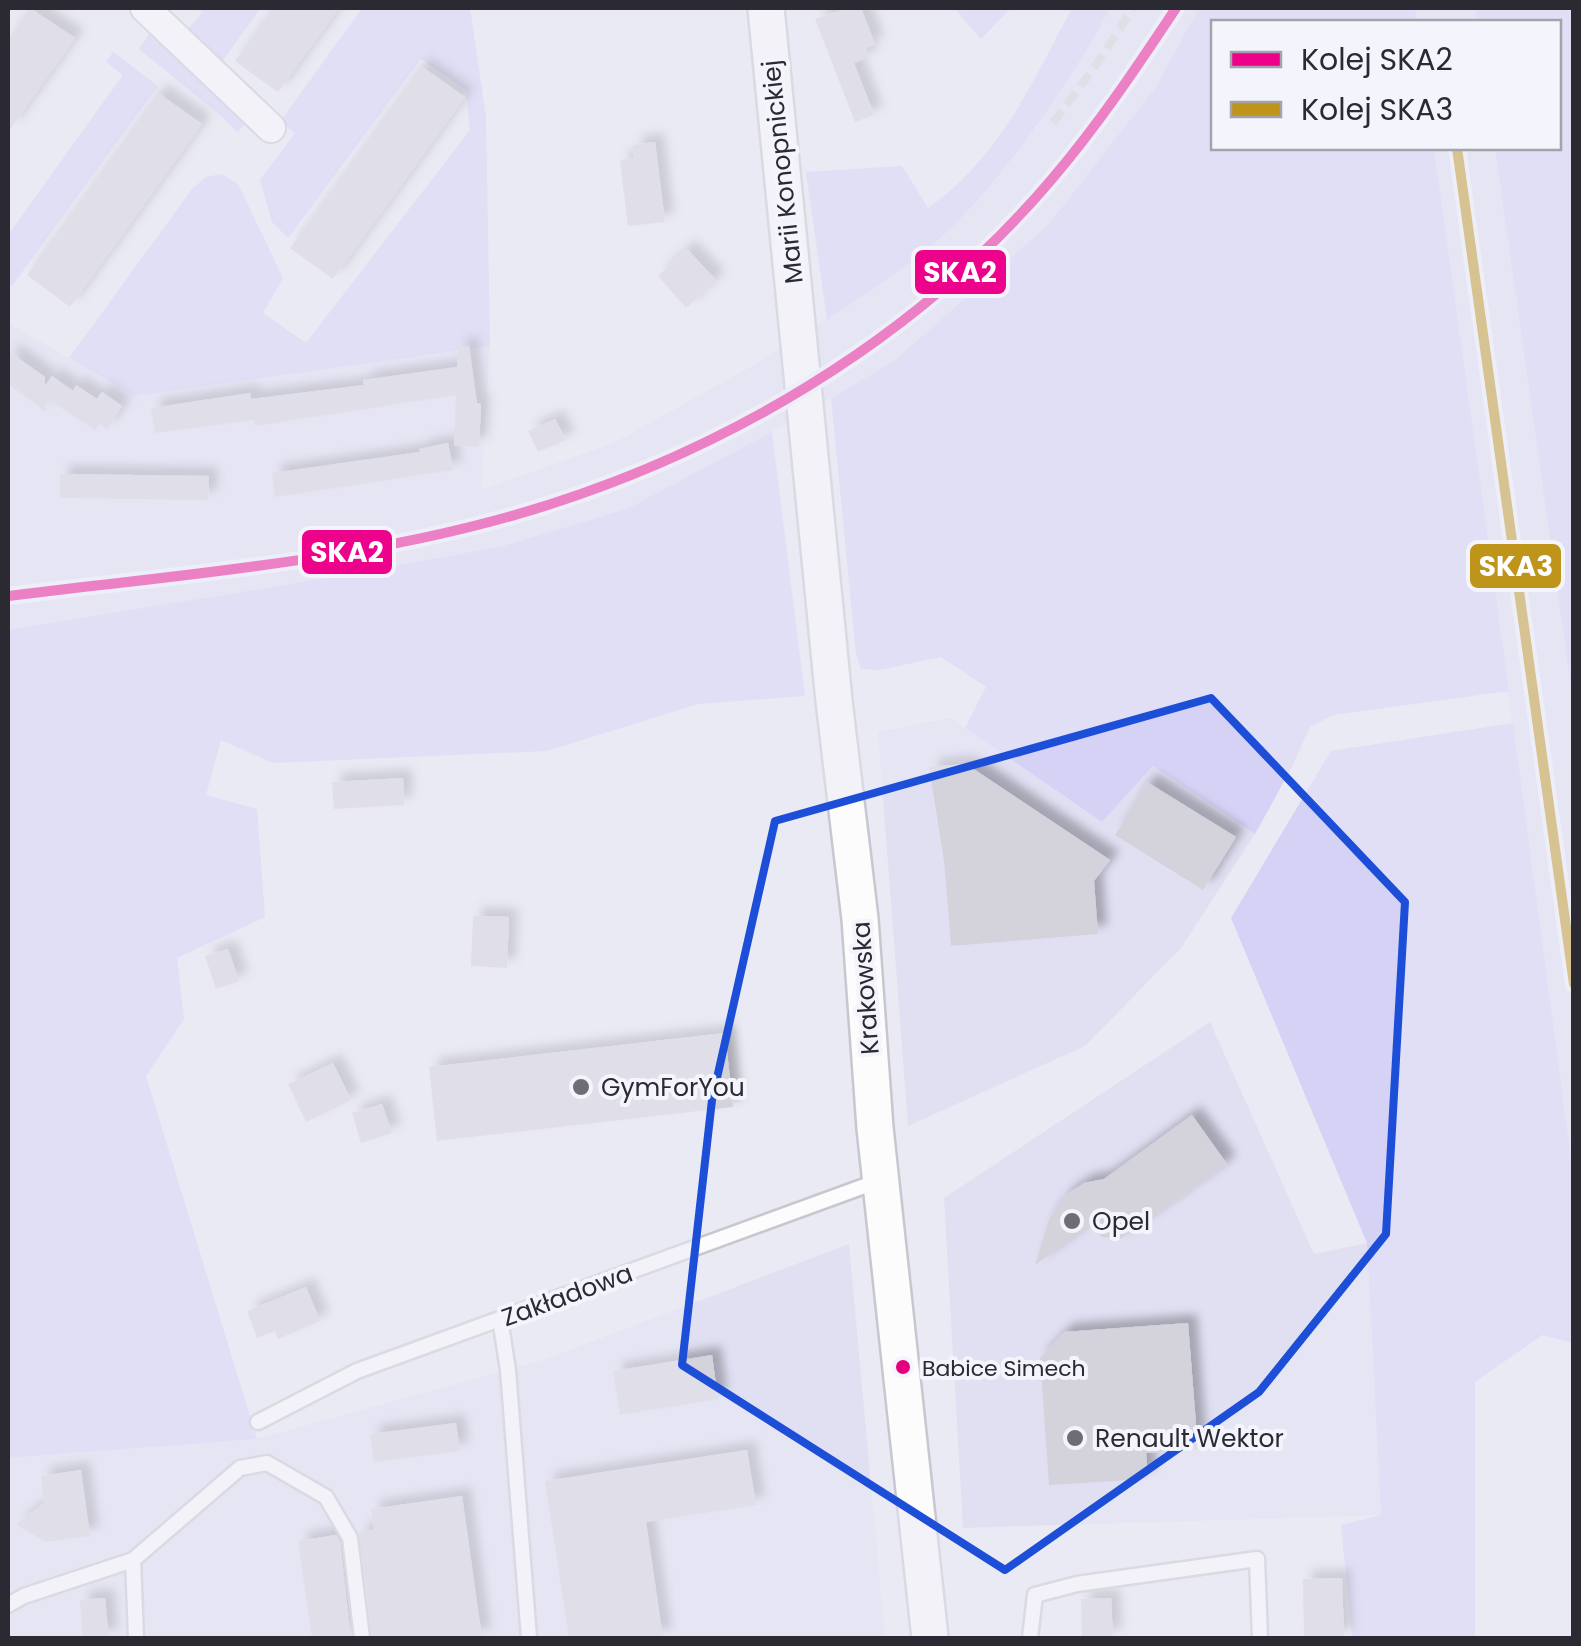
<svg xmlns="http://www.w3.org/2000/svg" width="1581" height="1646" viewBox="0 0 1581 1646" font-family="Poppins,sans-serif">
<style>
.built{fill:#e1e0f3}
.green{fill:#d5d2f6}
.building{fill:#d4d3db;filter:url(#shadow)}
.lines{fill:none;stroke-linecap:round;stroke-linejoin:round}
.service-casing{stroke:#c8c7cf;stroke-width:19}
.minor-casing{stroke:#c8c7cf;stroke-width:32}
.tertiary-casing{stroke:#c8c7cf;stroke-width:40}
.service{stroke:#fcfcfd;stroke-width:14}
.minor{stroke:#fcfcfd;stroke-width:28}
.tertiary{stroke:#fcfcfd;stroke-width:35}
.rail{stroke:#d2d2d5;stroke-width:8;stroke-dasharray:15 8;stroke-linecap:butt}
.rail-1-casing{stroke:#f4f4fc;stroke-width:18}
.rail-2-casing{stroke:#f4f4fc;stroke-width:18}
.rail-1{stroke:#ed028c;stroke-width:10}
.rail-2{stroke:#bf941a;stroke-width:10}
.marked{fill:none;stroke:#1d4ed8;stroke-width:8;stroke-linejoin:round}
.poi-dot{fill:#6e6d76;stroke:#f4f4fc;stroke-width:4}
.bus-dot{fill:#e5007d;stroke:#f4f4fc;stroke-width:4}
.labels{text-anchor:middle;stroke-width:8;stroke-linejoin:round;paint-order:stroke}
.bus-label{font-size:22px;fill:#2b2a32;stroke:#f4f4fc;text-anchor:start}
.street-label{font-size:25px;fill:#2b2a32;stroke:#f4f4fc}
.poi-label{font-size:25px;fill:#2b2a32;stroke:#f4f4fc;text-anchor:start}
.line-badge{stroke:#f4f4fc;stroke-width:4}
.badge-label{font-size:28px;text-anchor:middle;font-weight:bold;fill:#fff}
</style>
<defs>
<filter id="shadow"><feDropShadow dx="9" dy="-9" stdDeviation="5" flood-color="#0004"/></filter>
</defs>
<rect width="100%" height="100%" fill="#eaeaf4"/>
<!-- built -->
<path class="built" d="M1110,8H1199L1155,88L1048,225L894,361L754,442L628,509L503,546L345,575L8,630V323L134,396L490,346L481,490L616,442L752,366L887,280L957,222L1038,125Z
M1415,8H1475L1477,22H1417Z
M1434,148H1495L1573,702V1174Z
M950,718L1102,822L1153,766L1255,834L1181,948L1085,1046L908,1126L878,732Z
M1210,1022L1314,1254L1367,1243L1381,1515L963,1528L944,1198Z
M849,1244L885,1638H8V1458L257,1439L546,1359Z"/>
<!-- green -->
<path class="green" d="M197,8H261L221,63L185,32L202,13Z
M362,8H470L486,117L490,346L134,396L69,358L192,189L206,177L222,174L238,184L283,278L263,313L306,343L470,130L466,90L421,59L288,238L272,222L260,180L295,133L280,122Z
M954,8H1011L981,39Z
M1072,8H1110C1074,77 1012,166 957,222C919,260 872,290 827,319L806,172L902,166L928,208C1000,157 1032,83 1072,8Z
M1199,8H1415L1417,22H1214V148H1434L1509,691L1333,715L1310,727L1292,767L1255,834L1153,766L1102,822L965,728L986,687L941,657L879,670L861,669L856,654L831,398L894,361L1048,225L1155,88Z
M1475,8H1573V702L1495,148H1558V22H1477Z
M149,34L247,120L238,133L221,116L139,49Z
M113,52L158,86L12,286L8,284V235L123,75L106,62Z
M772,432L805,696L698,704L547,751L273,763L221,740L206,795L257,809L265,917L177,958L184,1019L146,1076L257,1439L8,1458V630L345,575L503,546L627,509Z
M1513,723L1573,1174V1343L1542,1335L1475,1382V1638H1352L1341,1525L1381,1515L1367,1243L1231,918L1331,751Z"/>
<!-- building -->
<path class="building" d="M30,8L75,38L8,132V39Z
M273,8H339L278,92L235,61Z
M847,8H861L875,44L866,48L869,57L854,63L874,115L855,122L815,19Z
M421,66L465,97L333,279L290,248Z
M158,93L202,124L70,307L27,275Z
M655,142L665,222L628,226L620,160L634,158L633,145Z
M687,249L716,280L686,308L658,276Z
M469,346L477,403L481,404L479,446H454L456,395L255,426L254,420L155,433L151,408L250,393L251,399L364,385L363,380L457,367L458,347Z
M8,351L45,377V386L52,376L73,391L76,385L97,399L102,392L122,406L107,429L100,424L95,430L46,398V412L8,384Z
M555,419L566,440L538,452L528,431Z
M448,443L453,470L275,497L272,473L420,452L419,449Z
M60,474L209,476L208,500L60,498Z
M966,764L1110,860L1094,881L1098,934L951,946L944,861L929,767Z
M403,778L404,805L334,809L332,782Z
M1147,782L1236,837L1203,890L1115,835Z
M473,916L509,917L507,968L471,966Z
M228,949L239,981L216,989L205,956Z
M725,1033L733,1107L437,1141L429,1067Z
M333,1063L351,1100L306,1122L288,1084Z
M382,1104L392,1133L361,1143L352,1113Z
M1192,1115L1227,1164L1120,1239L1102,1237L1088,1226L1035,1265L1049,1219L1066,1195L1084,1183L1104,1179Z
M306,1287L320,1321L278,1339L275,1331L257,1338L247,1311Z
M1188,1323L1198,1450L1146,1453L1148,1479L1049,1485L1040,1358L1064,1332Z
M712,1355L718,1399L620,1415L613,1371Z
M456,1423L460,1451L374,1462L370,1434Z
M747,1450L756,1505L646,1522L663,1638H569L545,1481Z
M81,1470L90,1536L45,1542L16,1524L44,1503L41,1476Z
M462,1496L482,1638H372L359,1532L374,1530L371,1509Z
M336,1535L340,1541L351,1638H312L298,1541Z
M1342,1578L1344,1638H1304L1303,1579Z
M105,1598L109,1638H83L80,1600Z
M1111,1598L1113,1638H1082L1081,1599Z"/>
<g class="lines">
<defs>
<path id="service" d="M500,1319L508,1370L529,1638
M258,1422L357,1371L881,1180
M8,1605L24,1596L133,1560
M136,1638L133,1560L240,1468L267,1463L326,1497L350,1538L362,1638
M1030,1638L1035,1595L1077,1584L1257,1559L1260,1638"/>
<path id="minor" d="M145,8L271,128"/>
<path id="tertiary" d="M766,8L834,701L860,919L875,1128L930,1638"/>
</defs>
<!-- service casing -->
<use href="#service" class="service-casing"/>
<!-- minor casing -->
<use href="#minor" class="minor-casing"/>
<!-- tertiary casing -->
<use href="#tertiary" class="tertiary-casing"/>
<!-- service -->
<use href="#service" class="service"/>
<!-- minor -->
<use href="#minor" class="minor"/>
<!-- tertiary -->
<use href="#tertiary" class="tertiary"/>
<!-- rail -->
<path class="rail" d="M1053,123L1096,65L1133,8"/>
<defs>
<path id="rail-1" d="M8,596C177,575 351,562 515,515C719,456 914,342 1052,179C1098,125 1137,67 1176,8"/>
<path id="rail-2" d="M1457,148L1574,984"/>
</defs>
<!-- rail-1 casing -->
<use href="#rail-1" class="rail-1-casing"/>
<!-- rail-2 casing -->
<use href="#rail-2" class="rail-2-casing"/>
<!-- rail-1 -->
<use href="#rail-1" class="rail-1"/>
<!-- rail-2 -->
<use href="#rail-2" class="rail-2"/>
</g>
<!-- marked area -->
<path d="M0 0H1581V1646H0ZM1211,698L1405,902L1386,1234L1259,1392L1005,1570L682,1365L712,1100L775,821Z" fill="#eaeaf4" fill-opacity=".55" fill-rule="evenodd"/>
<path class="marked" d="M1211,698L1405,902L1386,1234L1259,1392L1005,1570L682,1365L712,1100L775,821Z"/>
<!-- markers -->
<g class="poi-dot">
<circle cx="581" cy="1087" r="10"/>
<circle cx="1072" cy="1221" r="10"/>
<circle cx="1075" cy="1438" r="10"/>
</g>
<circle class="bus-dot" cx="903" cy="1367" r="9"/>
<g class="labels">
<!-- bus labels -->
<g class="bus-label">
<text x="922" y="1376">Babice Simech</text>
</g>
<!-- street labels -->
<g class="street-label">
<text transform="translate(782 172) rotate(-96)" y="9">Marii Konopnickiej</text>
<text transform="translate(865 988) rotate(-94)" y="9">Krakowska</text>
<text transform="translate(567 1295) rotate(-20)" y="9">Zakładowa</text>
</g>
<!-- poi labels -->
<g class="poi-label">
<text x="601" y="1096">GymForYou</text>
<text x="1092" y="1230">Opel</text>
<text x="1095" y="1447">Renault Wektor</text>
</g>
</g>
<g class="line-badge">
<rect x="913" y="248" width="95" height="48" rx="10" fill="#ed028c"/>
<rect x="300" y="528" width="94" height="48" rx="10" fill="#ed028c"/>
<rect x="1468" y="542" width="95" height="48" rx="10" fill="#bf941a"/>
</g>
<g class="badge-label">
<text x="960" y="282">SKA2</text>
<text x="347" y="562">SKA2</text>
<text x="1516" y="576">SKA3</text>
</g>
<!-- border -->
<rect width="1581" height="1646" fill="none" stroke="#2b2a32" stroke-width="20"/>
<!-- legend -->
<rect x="1211" y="20" width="350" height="130" fill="#f4f4fc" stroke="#a4a3ab" stroke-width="2.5"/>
<rect x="1231" y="52" width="50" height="15" fill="#ed028c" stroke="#a4a3ab" stroke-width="2.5"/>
<text x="1301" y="70" font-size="30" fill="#2b2a32">Kolej SKA2</text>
<rect x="1231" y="102" width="50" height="15" fill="#bf941a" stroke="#a4a3ab" stroke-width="2.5"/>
<text x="1301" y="120" font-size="30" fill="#2b2a32">Kolej SKA3</text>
</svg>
